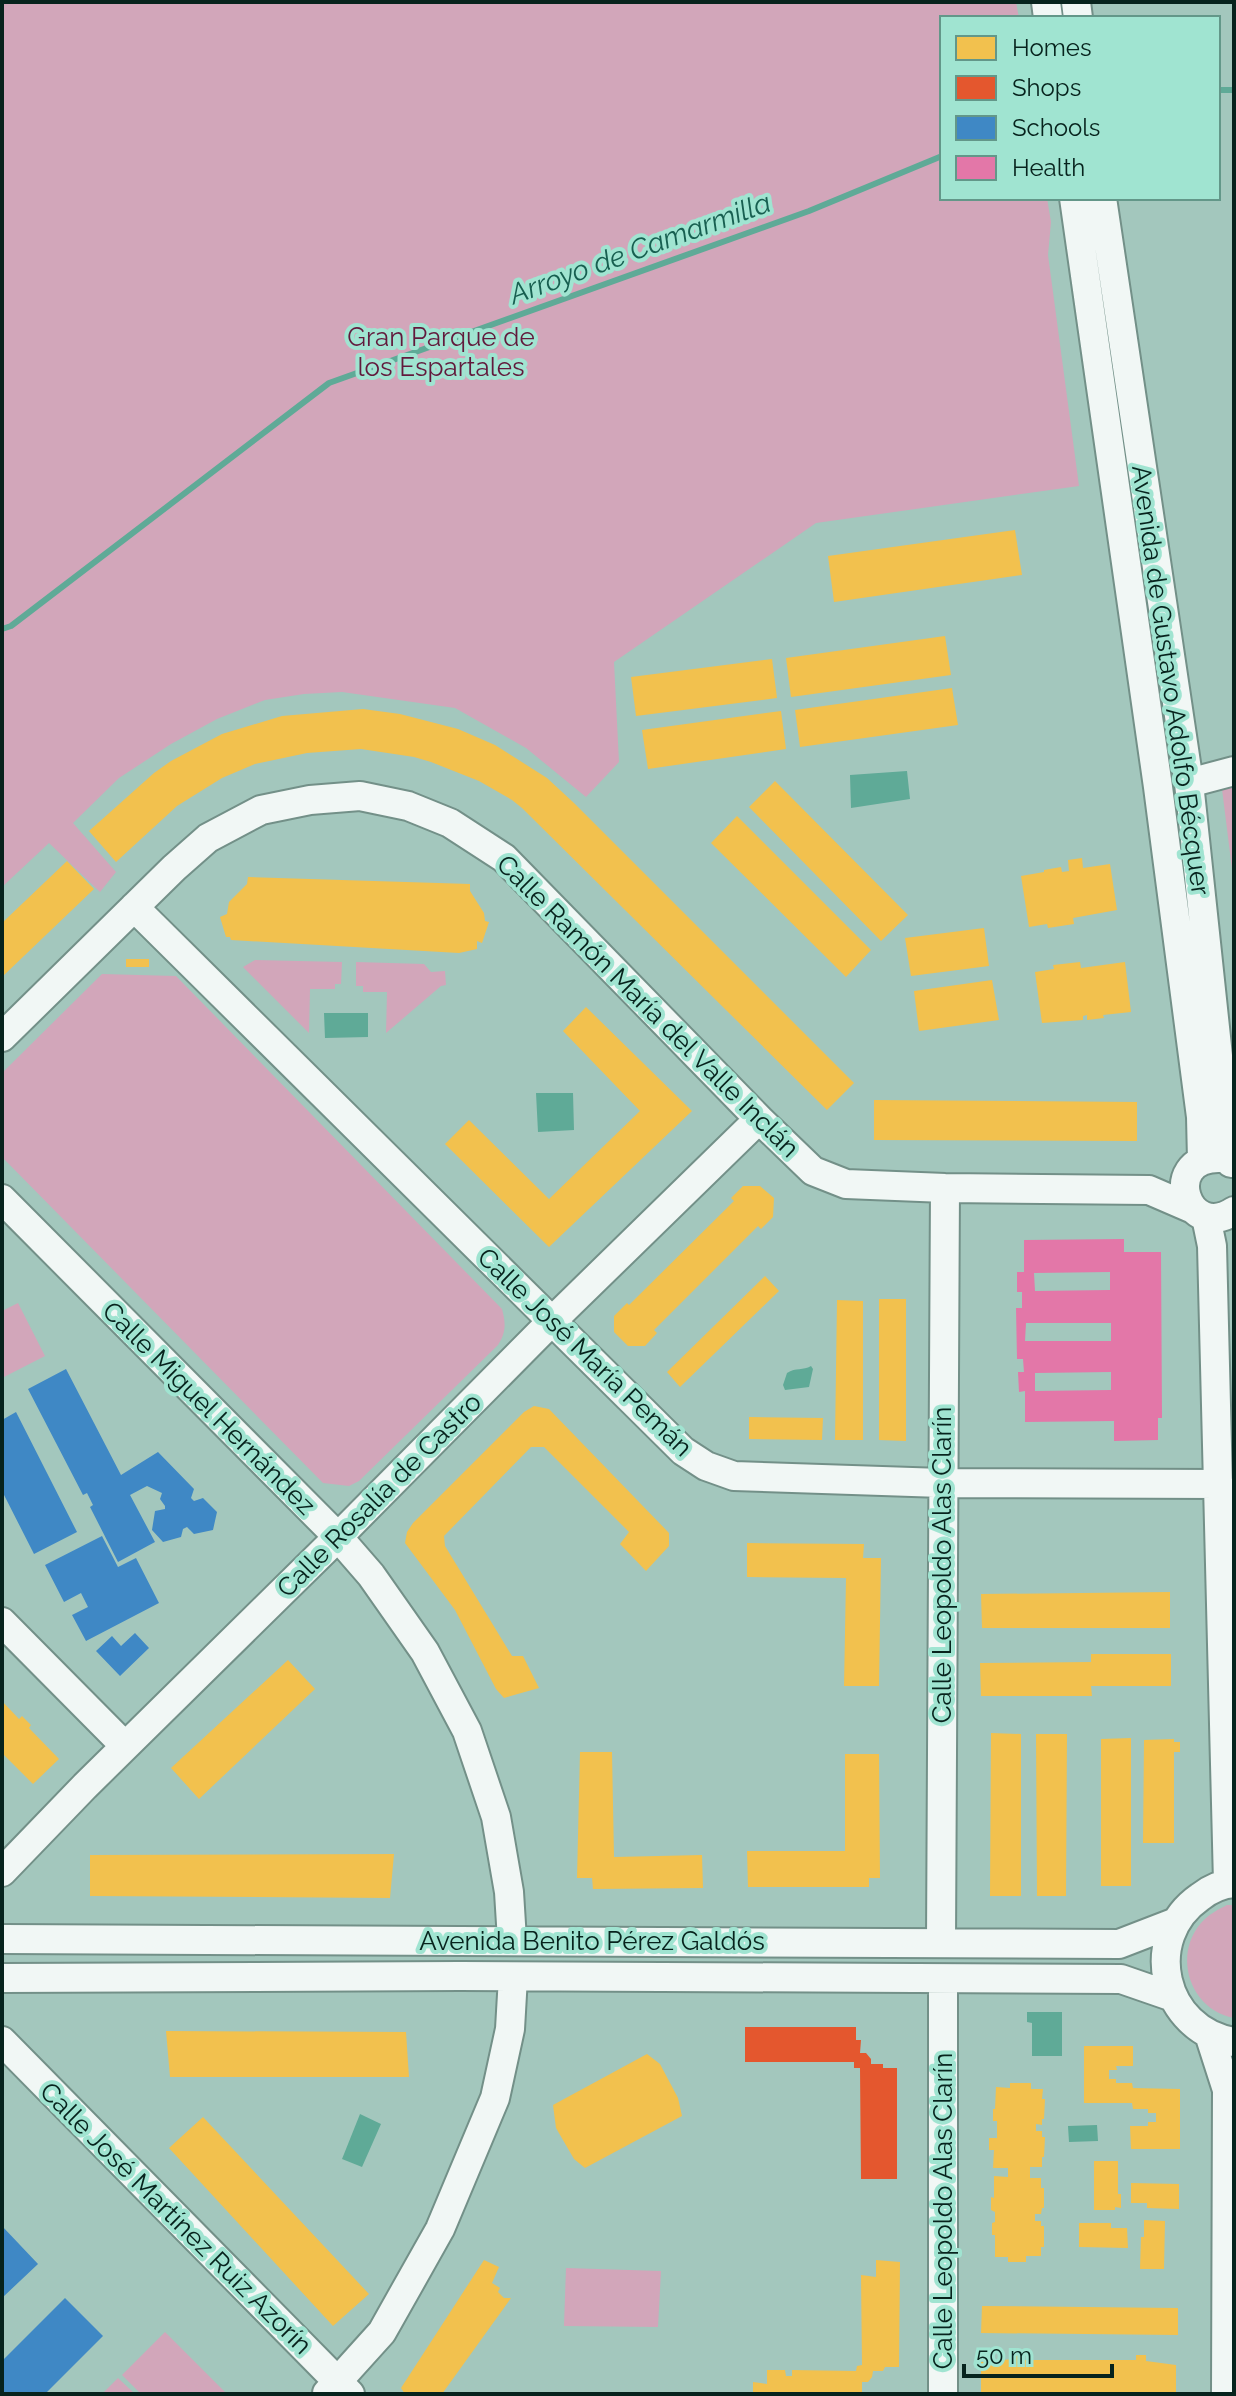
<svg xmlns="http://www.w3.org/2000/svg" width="1236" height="2396" viewBox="0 0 1236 2396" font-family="Raleway,sans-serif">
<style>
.green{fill:#d2a6ba}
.water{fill:#5faa97}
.homes{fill:#f2c14e}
.shops{fill:#e4572e}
.schools{fill:#3f88c5}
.health{fill:#e377a8;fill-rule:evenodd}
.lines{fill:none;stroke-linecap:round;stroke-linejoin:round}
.stream{stroke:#5faa97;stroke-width:6}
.minor-casing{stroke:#739088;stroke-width:32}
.minor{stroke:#f1f7f5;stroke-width:28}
.labels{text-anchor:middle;stroke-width:8;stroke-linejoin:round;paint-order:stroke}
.park-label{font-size:26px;fill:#62193c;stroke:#a0e4d1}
.street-label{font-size:26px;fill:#07231d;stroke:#a0e4d1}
.water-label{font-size:28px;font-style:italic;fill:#175f50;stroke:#a0e4d1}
</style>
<rect width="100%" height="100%" fill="#a3c7bd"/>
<!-- green -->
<path class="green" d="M2,2H1016L1019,18H942V198H1047L1051,222L1048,255L1079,486L816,523L614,662L619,762L586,797L526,748L455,708L342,692L304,694L265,700L217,719L171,744L119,778L73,823L116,872L100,892L49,843L2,887Z
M1234,786V885L1222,789Z
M255,960L342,962L341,984H335V989H310L309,1033L243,967Z
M356,962L424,964L431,972L445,971L446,985L441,986L386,1033L387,992H363V986H356Z
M102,974L176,976L502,1309C506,1324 506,1332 498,1345L359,1481L349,1486L323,1483L2,1157V1073Z
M18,1303L45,1356L2,1378V1311Z
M1227,1905H1234V2018C1191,2010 1172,1957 1201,1923C1208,1915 1217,1910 1227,1905Z
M566,2268L661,2271L658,2327L564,2326Z
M165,2332L227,2394H141L122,2375Z
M118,2378L135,2394H102Z"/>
<!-- water -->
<path class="water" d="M907,771L910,799L851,808L850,775Z
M324,1013H368V1037L325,1038Z
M536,1093H573L574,1130L538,1132Z
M811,1366L813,1369L809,1387L785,1390L783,1385L787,1373C796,1367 803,1371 811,1366Z
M1027,2012H1062V2056H1032V2023L1027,2022Z
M360,2114L381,2124L362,2167L342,2159Z
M1097,2125L1098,2141L1069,2142L1068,2126Z"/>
<!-- homes -->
<path class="homes" d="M1015,530L1022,575L834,602L828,556Z
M945,636L951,675L791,697L786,658Z
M772,659L777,698L636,716L631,677Z
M952,688L958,725L800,747L795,710Z
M363,709L400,714L458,729L495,745L547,778L574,803L854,1083L827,1110L522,808L512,800L479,781L431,762L414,757L361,749L307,753L255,764L222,778L177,806L116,862L89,831L154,773L171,761L222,734L282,716Z
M781,711L786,749L648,769L642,730Z
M775,781L908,915L881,941L749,807Z
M737,816L871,950L846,977L711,843Z
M1082,858L1083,868L1110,864L1117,910L1073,918L1074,924L1048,928L1047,924L1029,927L1021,876L1044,872V870L1061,867L1062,872L1069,871L1068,860Z
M67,861L94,889L2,977V923Z
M248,877L470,884V891L484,913L485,921L489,922L482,943L477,941V949L459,953L231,940L230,937H226L220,917L227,914L229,902L247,884Z
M984,928L989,966L911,976L905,938Z
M126,959H149V967H126Z
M1080,962L1081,968L1125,962L1131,1012L1103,1015L1104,1018L1087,1020V1015L1083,1016V1020L1042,1023L1035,972L1054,969L1053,965Z
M992,980L999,1020L919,1031L914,991Z
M586,1007L692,1111L549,1247L445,1144L469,1120L549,1199L640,1111L563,1031Z
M874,1100L1137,1102V1141L874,1140Z
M743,1186H760L774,1198L773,1217L761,1229L758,1226L654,1330L657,1333L645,1346H628L614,1332V1316L627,1303L629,1305L734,1201L731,1198Z
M765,1276L779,1291L680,1387L667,1372Z
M879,1299H906V1441L879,1440Z
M837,1300L863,1301V1440H835Z
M534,1406L549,1409L669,1533V1546L646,1571L620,1544L629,1532L544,1447H531L444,1536L445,1546L512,1656H523L539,1688L504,1698L496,1689L455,1610L405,1543L407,1532L413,1523L524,1412Z
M749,1417L823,1418L822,1440L749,1439Z
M747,1543L864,1544L863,1558H881L879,1686H844L846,1578L747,1577Z
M1170,1592V1628H982L981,1594Z
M1091,1654H1171V1686H1091L1092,1696H981L980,1663L1091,1662Z
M288,1660L315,1689L199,1799L171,1768Z
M2,1701L19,1719L22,1716L31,1725L29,1728L59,1759L33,1784L2,1753Z
M991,1733L1021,1734V1896H990Z
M1036,1734H1067L1066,1896H1037Z
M1131,1738V1886H1101V1739Z
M1174,1739V1742H1180V1752H1174V1843H1143L1144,1740Z
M580,1752H612L614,1857L702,1855L703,1888L593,1889L592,1878H577Z
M845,1754H879L880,1878H869V1887H748L747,1851H845Z
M394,1854L390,1898L90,1896V1855Z
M166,2031L406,2032L409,2077H170Z
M1084,2046H1133V2066H1116L1117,2070H1109V2079H1116V2083H1132L1133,2088L1180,2089V2149H1131L1130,2126H1148V2122H1156V2113H1148V2109H1133L1132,2103H1084Z
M647,2054L660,2064L678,2098L682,2116L585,2168L574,2159L556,2128L553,2105Z
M1010,2083H1031V2089H1043L1042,2099H1045L1044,2119H1042V2125L1036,2124V2131H1042V2137H1045L1044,2157H1042V2167H1030V2178H1041V2188H1044V2208H1042L1041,2214H1035V2221H1041V2226H1044V2247H1041V2256H1026V2262H1008V2257H995V2235H992V2223L995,2222V2212L991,2210V2197L994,2198V2176L1008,2177V2168H993L994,2150H989V2138H997V2121H993V2109H995L996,2087L1010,2088Z
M203,2117L369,2294L333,2326L169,2148Z
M1094,2161H1118V2194H1121V2208L1115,2207V2210H1094Z
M1131,2183L1179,2184V2209L1147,2208V2203H1131Z
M1144,2220L1165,2221L1164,2269H1140L1141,2237H1144Z
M1079,2223H1111V2228H1127L1128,2248L1079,2247Z
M484,2260L499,2267L492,2283L500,2288L498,2292L504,2298H511L442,2394H405L401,2388Z
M876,2260L900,2262L899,2367H885L883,2371H873L872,2377L868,2382H862V2393L859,2394H753V2382L767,2384V2370H785L786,2376H792V2370L856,2371L857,2366L862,2365L861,2275L876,2277Z
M982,2306L1178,2308V2335L981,2333Z
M1014,2354H1024V2360H1136V2355H1146V2361L1176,2365V2394H981V2362L1014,2359Z"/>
<!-- shops -->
<path class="shops" d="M745,2027H856V2040H861L860,2053H866L871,2059V2064H883V2068H897V2179H861L860,2068H854V2062H745Z"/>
<!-- schools -->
<path class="schools" d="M66,1369L121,1475L158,1452L194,1489L191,1498L194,1501L203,1498L217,1512L213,1530L194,1534L187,1527L183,1529L181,1537L163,1542L152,1530L155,1511L165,1509V1506L160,1499L162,1493L147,1486L130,1495L155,1542L118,1562L90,1507L93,1505L87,1493L83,1495L28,1389Z
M16,1412L77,1532L34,1554L2,1491V1420Z
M102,1536L118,1567L136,1558L159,1603L86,1641L72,1615L88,1607L81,1593L64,1602L45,1565Z
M135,1633L149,1648L120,1676L96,1651L112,1636L121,1646Z
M2,2226L38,2264L2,2298Z
M65,2298L103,2336L45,2394H2V2361Z"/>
<!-- health -->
<path class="health" d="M1124,1239V1252H1161L1162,1418H1158V1440L1114,1441V1421L1025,1422V1391L1019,1392L1018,1372H1024L1023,1359H1017L1016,1308H1022V1292H1017V1272H1024V1240ZM1110,1272V1290L1035,1291L1034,1273ZM1026,1323H1111V1341H1025ZM1111,1372V1390L1035,1391V1373Z"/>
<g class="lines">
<!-- stream -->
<path class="stream" d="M1218,90H1234
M2,629L11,626L329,383L809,211L942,156"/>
<defs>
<path id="minor" d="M1046,2L1048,18
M1076,2L1078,18
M1074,198L1158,787L1201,1117L1202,1160
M1102,198L1189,783L1226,1131L1231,1163
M1189,783L1234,771
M134,907L683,1451L706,1466L734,1476L942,1483L1219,1484
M2,1037L174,868L208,838L261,810L310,800L360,796L408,806L450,823L504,858L759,1119L813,1171L846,1184L945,1188L1149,1190L1193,1209
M1218,1158C1160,1159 1187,1242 1234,1211
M2,1199L338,1537L371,1575L425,1652L467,1731L496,1817L509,1892L512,1940
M1206,1217L1212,1246L1228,1883
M2,1622L125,1746
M2,1872L85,1786L338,1537L551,1322L759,1119
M1234,1883C1221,1884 1210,1889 1200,1897C1141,1938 1162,2030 1234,2042
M4,1939L1119,1944L1176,1922
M941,1942L945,1188
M3,1978L460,1976L1121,1979L1173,1997
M943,1980V2394
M1209,2034L1227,2090L1226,2394
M2,2041L350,2394
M327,2393L382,2332L440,2229L495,2098L510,2029L513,1977"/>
</defs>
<!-- minor casing -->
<use href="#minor" class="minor-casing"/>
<!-- minor -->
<use href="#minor" class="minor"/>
</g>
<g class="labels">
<!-- park labels -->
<g class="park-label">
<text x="441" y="346">Gran Parque de<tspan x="441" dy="30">los Espartales</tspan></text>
</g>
<!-- street labels -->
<g class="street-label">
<text transform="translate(1171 680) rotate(82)" y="9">Avenida de Gustavo Adolfo Bécquer</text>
<text transform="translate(648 1006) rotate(45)" y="9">Calle Ramón María del Valle Inclán</text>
<text transform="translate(585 1352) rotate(44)" y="9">Calle José María Pemán</text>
<text transform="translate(209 1408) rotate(45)" y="9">Calle Miguel Hernández</text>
<text transform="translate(379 1495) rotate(-45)" y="9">Calle Rosalía de Castro</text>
<text transform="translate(942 1565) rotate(-90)" y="9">Calle Leopoldo Alas Clarín</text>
<text x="592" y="1950">Avenida Benito Pérez Galdós</text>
<text transform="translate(943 2211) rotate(-90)" y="9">Calle Leopoldo Alas Clarín</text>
<text transform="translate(176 2218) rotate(45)" y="9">Calle José Martínez Ruiz Azorín</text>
</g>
<!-- water labels -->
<g class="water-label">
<text transform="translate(640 248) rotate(-20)" y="10">Arroyo de Camarmilla</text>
</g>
</g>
<!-- border -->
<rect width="1236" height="2396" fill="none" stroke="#07231d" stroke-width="8"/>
<!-- legend -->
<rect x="940" y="16" width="280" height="184" fill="#a0e4d1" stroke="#639789" stroke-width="2"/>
<rect x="956" y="36" width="40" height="24" fill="#f2c14e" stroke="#639789" stroke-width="2"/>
<text x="1012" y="56" font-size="24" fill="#07231d">Homes</text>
<rect x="956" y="76" width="40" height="24" fill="#e4572e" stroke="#639789" stroke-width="2"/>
<text x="1012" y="96" font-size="24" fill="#07231d">Shops</text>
<rect x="956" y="116" width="40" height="24" fill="#3f88c5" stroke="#639789" stroke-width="2"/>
<text x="1012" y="136" font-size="24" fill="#07231d">Schools</text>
<rect x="956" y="156" width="40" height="24" fill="#e377a8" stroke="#639789" stroke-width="2"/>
<text x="1012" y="176" font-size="24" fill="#07231d">Health</text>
<!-- scale -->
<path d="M964 2364v12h148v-12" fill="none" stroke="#07231d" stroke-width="4"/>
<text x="976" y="2364" font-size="24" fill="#07231d" stroke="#a0e4d1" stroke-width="6" paint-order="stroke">50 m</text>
</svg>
